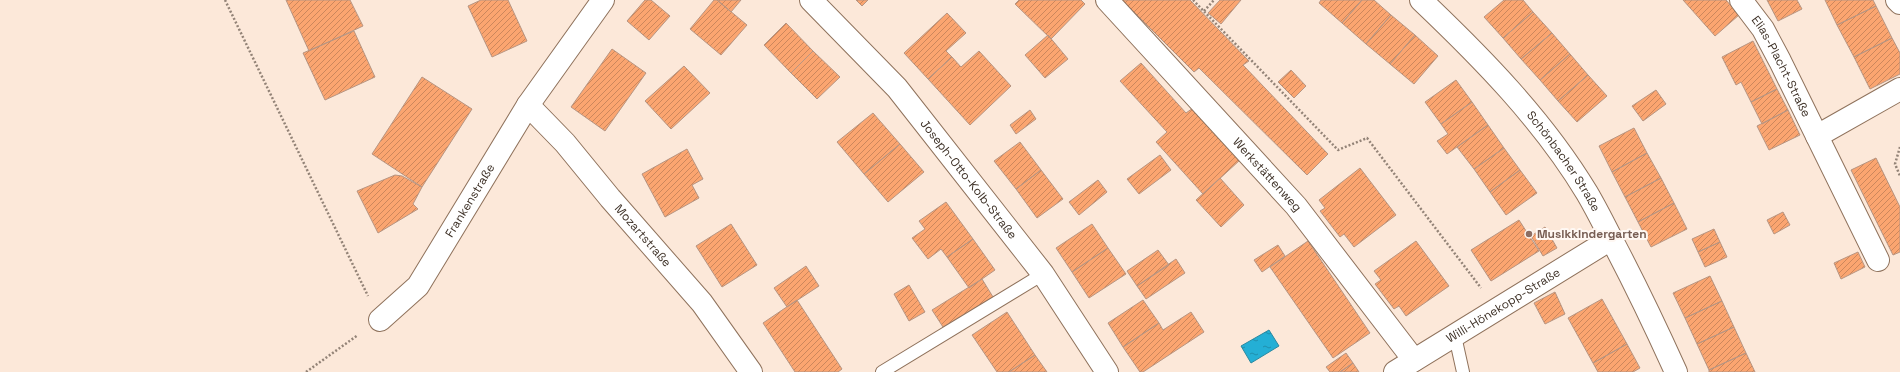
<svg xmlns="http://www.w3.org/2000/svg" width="1900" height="372" viewBox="0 0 1900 372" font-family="'Space Grotesk',sans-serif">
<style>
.water{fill:url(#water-ripples);stroke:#2c89a0}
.building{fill:url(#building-hatch);stroke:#b79582}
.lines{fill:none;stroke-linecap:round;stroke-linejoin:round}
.lane-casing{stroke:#8f725c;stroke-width:14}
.street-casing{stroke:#8f725c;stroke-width:24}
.path{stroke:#938377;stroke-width:2.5;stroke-dasharray:2 2;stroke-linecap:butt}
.lane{stroke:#fff;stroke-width:12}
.street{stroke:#fff;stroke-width:22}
.education-dot{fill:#8d6e63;stroke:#fff8f3;stroke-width:1.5}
.labels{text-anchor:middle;stroke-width:4;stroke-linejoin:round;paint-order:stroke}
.street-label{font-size:12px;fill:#3d3026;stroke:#fff8f3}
.education-label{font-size:12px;font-weight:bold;fill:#785e54;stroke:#fff8f3;text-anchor:start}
</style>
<defs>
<pattern id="water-ripples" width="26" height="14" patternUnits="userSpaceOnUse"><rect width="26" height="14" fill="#24afd5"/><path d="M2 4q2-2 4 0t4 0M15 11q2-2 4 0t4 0" fill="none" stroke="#208fad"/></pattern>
<pattern id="building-hatch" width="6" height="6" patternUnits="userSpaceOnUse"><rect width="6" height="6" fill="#fba570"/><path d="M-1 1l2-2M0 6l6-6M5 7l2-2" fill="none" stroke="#cc875c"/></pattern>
</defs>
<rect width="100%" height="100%" fill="#fce8d9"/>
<!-- water -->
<path class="water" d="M1269,330L1279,346L1251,363L1241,346Z"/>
<!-- building -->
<path class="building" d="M286,0H350L363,26L309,51Z
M481,0H508L527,41L492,57L468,6Z
M645,0H651L670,16L649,40L627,21Z
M714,0H717L747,25L721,55L690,29Z
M717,0H741L731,12Z
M856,0H868L862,6Z
M1019,0H1081L1085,4L1051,39L1015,4Z
M1122,0H1190L1249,61L1243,65L1328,154L1307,175L1199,68L1194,72Z
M1220,0H1241L1221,24L1208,13Z
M1321,0H1362L1342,23L1319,3Z
M1362,0H1374L1391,15L1366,44L1342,23Z
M1504,0H1523L1533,12L1503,38L1484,17Z
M1683,0H1726L1739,15L1715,36Z
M1767,0H1797L1802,9L1778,21Z
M1825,0H1873L1876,6L1837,25Z
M1876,6L1892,38L1854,57L1837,25Z
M1533,12L1552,33L1521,59L1503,38Z
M947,13L966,33L946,51L952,57L928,79L904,53Z
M1391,15L1415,35L1390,64L1366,44Z
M786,23L813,51L791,73L764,45Z
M354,31L375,77L325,100L303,53Z
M1552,33L1570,54L1540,80L1521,59Z
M1048,35L1068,59L1045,78L1025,55Z
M1415,35L1438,56L1414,84L1390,64Z
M1892,38L1900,53V74L1870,89L1854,57Z
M1753,41L1777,89L1751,102L1741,82L1736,85L1722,57Z
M612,49L646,73L605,131L571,107Z
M813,51L840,77L817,99L791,73Z
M979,51L1011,86L970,125L928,79L952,57L961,67Z
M1570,54L1588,75L1558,101L1540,80Z
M1141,63L1186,113L1193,108L1240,160L1203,194L1156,142L1167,132L1120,81Z
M684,66L710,93L671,129L645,101Z
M1291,70L1306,86L1294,98L1278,82Z
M1588,75L1607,96L1577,122L1558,101Z
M422,77L472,109L422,187L372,154Z
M1456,80L1472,102L1441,124L1425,102Z
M1777,89L1788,110L1762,124L1751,102Z
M1656,90L1666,104L1643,121L1632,106Z
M1472,102L1488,125L1447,154L1437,141L1448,134L1441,124Z
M1030,110L1036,119L1016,134L1010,125Z
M1788,110L1800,135L1769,150L1757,126Z
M873,113L900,144L864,174L837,142Z
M1488,125L1504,148L1474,169L1457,147Z
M1634,128L1647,153L1612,172L1599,146Z
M1020,142L1041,170L1016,189L994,161Z
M900,144L924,172L888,202L864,174Z
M1504,148L1520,170L1490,192L1474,169Z
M687,149L703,179L692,185L699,198L665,217L642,174Z
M1647,153L1661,178L1625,197L1612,172Z
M1160,155L1171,170L1139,194L1127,179Z
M1876,158L1900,207V252L1893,255L1851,170Z
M1360,168L1396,215L1354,247L1344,234L1340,237L1320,211L1325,208L1319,200Z
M1041,170L1063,199L1037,218L1016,189Z
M1520,170L1537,193L1506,215L1490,192Z
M395,175L402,176L422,187L413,204L418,209L378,233L357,191Z
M1220,178L1244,205L1221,227L1196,200Z
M1661,178L1674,203L1638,222L1625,197Z
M1098,180L1107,192L1079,215L1069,202Z
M946,202L973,239L947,257L941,249L928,259L912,238L925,229L919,221Z
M1674,203L1687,229L1651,247L1638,222Z
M1783,212L1790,225L1774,234L1767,220Z
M1519,220L1539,251L1491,281L1471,250Z
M731,224L757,265L722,287L696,246Z
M1092,224L1108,248L1072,272L1056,248Z
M1545,227L1557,248L1543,256L1531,236Z
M1714,229L1720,242L1698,252L1692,239Z
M973,239L995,270L969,288L947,257Z
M1308,241L1370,333L1333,358L1270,267Z
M1416,241L1449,286L1406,316L1399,306L1394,309L1375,284L1381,280L1374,271Z
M1720,242L1727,257L1705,267L1698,252Z
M1278,245L1285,256L1262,272L1254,260Z
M1108,248L1126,274L1089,298L1072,272Z
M1158,250L1169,265L1137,286L1127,271Z
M1858,252L1865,267L1841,279L1834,263Z
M1176,259L1185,273L1146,299L1137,286Z
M806,266L819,286L787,307L774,288Z
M1710,276L1722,301L1685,318L1673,293Z
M982,279L993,297L943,327L932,310Z
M909,285L925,312L909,321L894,294Z
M1555,292L1565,314L1545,324L1534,303Z
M1602,299L1627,344L1593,363L1568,318Z
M797,300L842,369L838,372H795L763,323Z
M1143,300L1159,323L1123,347L1108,323Z
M1722,301L1734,327L1697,344L1685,318Z
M1007,312L1035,355L1009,372H997L972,335Z
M1191,312L1204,332L1143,372H1140L1123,347L1159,323L1163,330Z
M1734,327L1746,353L1709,370L1697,344Z
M1627,344L1640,368L1633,372H1598L1593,363Z
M1346,353L1353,363L1340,372H1330L1326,367Z
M1746,353L1755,372H1709V370Z
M1035,355L1047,372H1009Z
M1353,363L1359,372H1340Z"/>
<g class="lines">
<defs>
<path id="lane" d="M1455,336L1463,372
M882,372L1043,274"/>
<g id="street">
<path id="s1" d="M811,0L897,88L1043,274L1107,372"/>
<path id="s2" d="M1107,0L1296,206L1414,360"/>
<path id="s3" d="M1421,0C1482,58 1543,120 1587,193C1597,210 1606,228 1615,246C1637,288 1657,330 1676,372"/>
<path id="s4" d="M1741,0L1763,29L1780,61L1878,260"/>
<path d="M1897,0L1900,3"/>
<path id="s5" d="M528,105L565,143L610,198L702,303L751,372"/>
<path d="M1817,136L1900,89"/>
<path id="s6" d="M380,320L418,286L528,105L603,0"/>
<path id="s7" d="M1395,372L1611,239"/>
</g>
</defs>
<!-- lane casing -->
<use href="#lane" class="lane-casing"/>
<!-- street casing -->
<use href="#street" class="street-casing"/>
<!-- path -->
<path class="path" d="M225,0L368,296
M1193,0L1338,150L1367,138L1481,288
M1204,11L1214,0
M1900,147L1895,164L1900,176
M306,372L358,335"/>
<!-- lane -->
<use href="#lane" class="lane"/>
<!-- street -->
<use href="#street" class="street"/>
</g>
<!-- markers -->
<circle class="education-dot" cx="1529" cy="234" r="4"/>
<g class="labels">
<!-- street labels -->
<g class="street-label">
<text dy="4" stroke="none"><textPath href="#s4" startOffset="78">Elias-Placht-Straße</textPath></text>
<text dy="4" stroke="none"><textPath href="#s3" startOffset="216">Schönbacher Straße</textPath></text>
<text dy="4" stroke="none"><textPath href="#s2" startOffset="237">Werkstättenweg</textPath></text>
<text dy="4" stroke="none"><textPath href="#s1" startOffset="239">Joseph-Otto-Kolb-Straße</textPath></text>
<text dy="4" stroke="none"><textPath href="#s6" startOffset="151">Frankenstraße</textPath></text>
<text dy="4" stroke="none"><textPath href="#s5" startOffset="174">Mozartstraße</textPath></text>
<text dy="4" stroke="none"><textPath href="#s7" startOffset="127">Willi-Hönekopp-Straße</textPath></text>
</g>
<!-- education labels -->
<g class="education-label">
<text x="1537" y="238">Musikkindergarten</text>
</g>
</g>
</svg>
